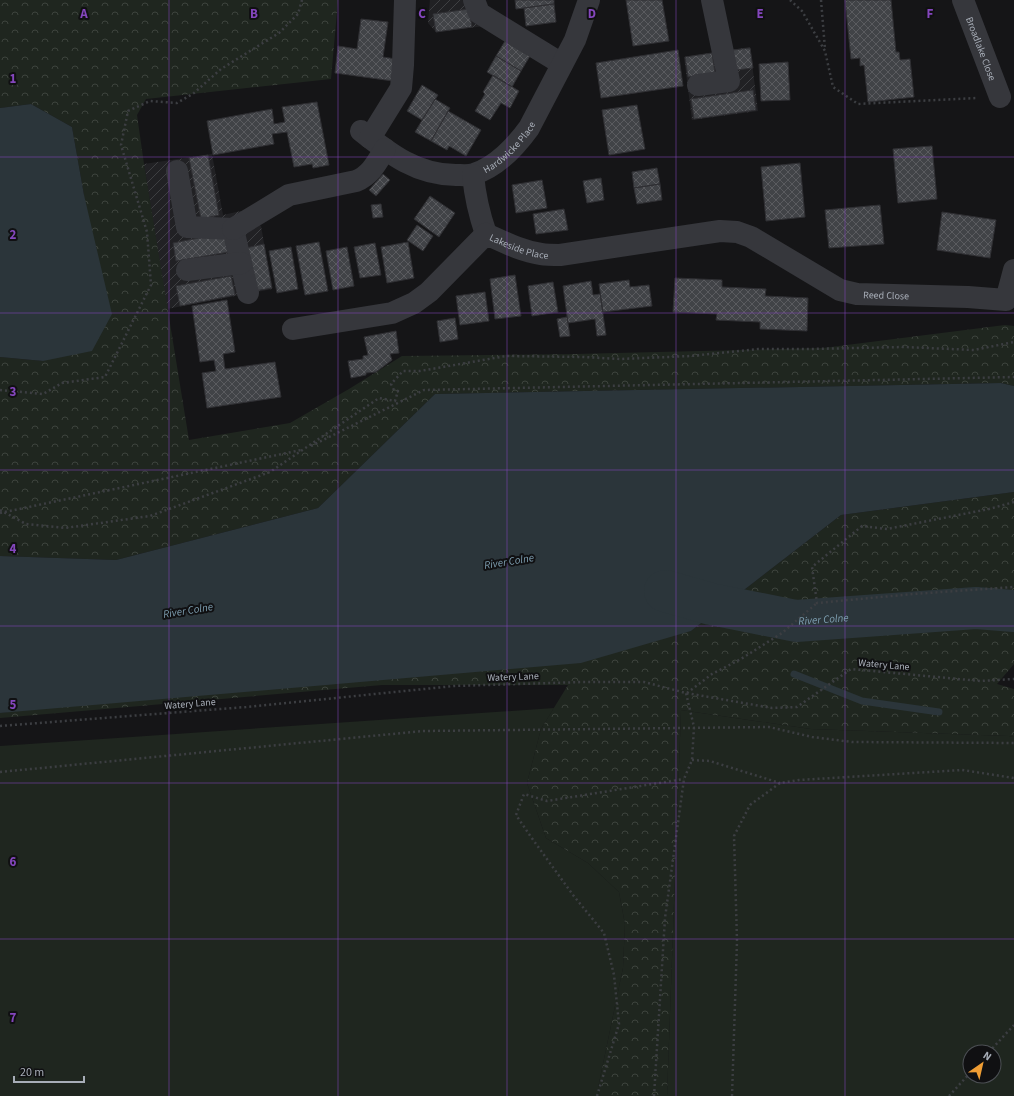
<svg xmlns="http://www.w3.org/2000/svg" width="1014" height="1096" viewBox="0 0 1014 1096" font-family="'Source Sans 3',sans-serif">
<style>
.industrial{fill:url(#industrial-furrows)}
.grass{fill:#1f261f;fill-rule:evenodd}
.forest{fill:url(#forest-crowns)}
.water{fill:#2b353a}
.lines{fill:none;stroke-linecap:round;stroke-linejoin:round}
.stream{stroke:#2b353a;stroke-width:7}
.river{stroke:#2b353a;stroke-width:42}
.building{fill:url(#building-cross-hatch);stroke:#2f2f33}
.path{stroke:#3c3e42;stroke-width:2.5;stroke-dasharray:2 3;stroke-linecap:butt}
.minor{stroke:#36373c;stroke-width:22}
.grid{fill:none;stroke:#8446bd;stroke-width:1;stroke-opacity:0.55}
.labels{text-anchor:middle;stroke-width:4;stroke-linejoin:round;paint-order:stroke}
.street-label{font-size:10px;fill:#a7adb7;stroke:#101012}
.water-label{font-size:11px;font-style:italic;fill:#7e9fb1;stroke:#101012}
.grid-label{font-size:13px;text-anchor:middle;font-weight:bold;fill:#8446bd;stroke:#101012;stroke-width:4;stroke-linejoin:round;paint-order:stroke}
</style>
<defs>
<pattern id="industrial-furrows" width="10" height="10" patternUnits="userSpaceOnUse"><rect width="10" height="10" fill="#212124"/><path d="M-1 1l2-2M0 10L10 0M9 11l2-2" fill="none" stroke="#3e3f42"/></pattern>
<pattern id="forest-crowns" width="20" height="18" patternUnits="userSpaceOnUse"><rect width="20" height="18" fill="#1f261f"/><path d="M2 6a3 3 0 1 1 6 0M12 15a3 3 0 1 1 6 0" fill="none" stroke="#3d433d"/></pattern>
<pattern id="building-cross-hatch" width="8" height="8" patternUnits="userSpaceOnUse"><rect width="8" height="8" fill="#414347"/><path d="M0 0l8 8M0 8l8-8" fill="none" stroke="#5a5b5f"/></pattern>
</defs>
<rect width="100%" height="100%" fill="#151517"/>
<!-- industrial -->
<path class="industrial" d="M430,0H482L485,26L436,32L428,23Z
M750,47L758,111L692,120L684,57Z
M212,154L223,215L241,211L261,226L272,289L167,309L144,164Z"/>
<!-- grass -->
<path class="grass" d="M554,708L541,729L527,783L546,838L588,863L619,892L625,924L623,968L598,1088L599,1096H0V746Z
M681,710L811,729L1009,736L1014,737V1096H667ZM970,1052H994V1076H970Z"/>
<!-- forest -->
<path class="forest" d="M0,0H338L331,79L146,99L137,115L144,164L189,440L290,423L349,389L402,356L575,354L823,348L1005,325L1014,326V386L1001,383L435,394L318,508L116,560L0,556V357L43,361L84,195L72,127L31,104L0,108Z
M1014,492V664L997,684L1014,689V737L1009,736L811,729L681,710L667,1096H599L598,1088L623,968L625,924L619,892L588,863L546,838L527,783L541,729L568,685H382L0,718V713L691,631L841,515Z"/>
<!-- water -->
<path class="water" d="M31,104L72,127L84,195L112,314L92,351L43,361L0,357V108Z
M1001,383L1014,386V492L841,515L691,631L581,663L0,713V556L116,560L318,508L435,394Z"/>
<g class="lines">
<!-- stream -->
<path class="stream" d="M794,674L862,701L939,712"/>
<!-- river -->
<path class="river" id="s1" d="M665,591L711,604L796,621L976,608L1014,611"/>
</g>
<!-- building -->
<path class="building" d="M515,0H554V4L516,9Z
M626,0H662L669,41L633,46Z
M845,0H891L896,52H899L900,60L910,59L914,97L868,102L864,65L860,66V58L851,59Z
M554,4L556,22L526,26L524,8Z
M469,9L472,27L436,32L433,14Z
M361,19L388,22L383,57L396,59L393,81L335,73L338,46L357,49Z
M505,41L530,56L521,71L496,56Z
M750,48L753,68L736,70L733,50Z
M678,50L683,86L601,98L596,63Z
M712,53L715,73L688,77L685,57Z
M496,56L521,71L512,87L487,72Z
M788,62L790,100L761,101L759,64Z
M493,75L519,91L510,108L501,103L490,120L475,111L485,94L483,92Z
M422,85L438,95L422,120L407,111Z
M753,90L756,110L694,119L691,99Z
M435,99L450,108L431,141L415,132Z
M317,102L329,165L313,168L312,164L294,167L287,132L272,134L274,144L213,155L207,121L272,109L274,124L285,122L282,107Z
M637,105L645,149L609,155L602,110Z
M448,111L481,130L466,156L449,146L447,150L431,141Z
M932,146L937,199L898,203L893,149Z
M208,155L219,215L201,219L189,158Z
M800,163L805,217L766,221L761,167Z
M657,168L660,184L634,188L632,172Z
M383,174L390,180L376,196L369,190Z
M601,178L604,200L587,203L583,181Z
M542,180L547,208L516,213L512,185Z
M660,184L662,200L637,204L634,188Z
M430,196L455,213L439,237L414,219Z
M381,204L383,217L373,218L371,205Z
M880,205L884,244L829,248L825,210Z
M564,209L568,230L536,234L533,214Z
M942,212L996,220L990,258L937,250Z
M417,225L433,236L423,251L407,240Z
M225,233L229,252L176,261L173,243Z
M319,242L328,291L305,295L296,246Z
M408,242L414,278L387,283L381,247Z
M375,243L381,275L360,278L354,247Z
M264,244L272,288L254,291L246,248Z
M291,247L298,289L277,293L269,251Z
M347,247L354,286L333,290L326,251Z
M515,275L521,316L495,319L490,279Z
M231,276L235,295L180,306L176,286Z
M675,278L722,280V287L766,289L765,296L808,298L807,331L760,329V322L716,320L717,314L673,312Z
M629,280L630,287L649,285L652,306L603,312L599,284Z
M591,281L593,295L600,294L606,335L597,336L595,319L568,323L563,286Z
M553,282L558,312L532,316L528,286Z
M485,292L489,321L460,325L456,296Z
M227,300L235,352L223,354L225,369L275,362L281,397L207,408L202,373L216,371L214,360L200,362L192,306Z
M567,317L570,336L560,337L557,319Z
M455,318L458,339L440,342L437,321Z
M396,331L399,353L390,354L392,360L376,372L366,373V375L351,378L348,361L363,359V356L368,355L364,337Z"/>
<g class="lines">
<!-- path -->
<path class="path" d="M790,0L802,11L825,51L833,87L858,104L976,98
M821,0L825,49
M0,390L43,394L62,383L105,377L151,285L147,232L121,145L128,111L150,101L177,103L194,93L221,69L279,33L298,14L302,0
M311,446L424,390L1014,377
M1014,502L989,509L887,529L862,526L812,567L817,603L913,594L1014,587
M0,510L26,524L65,528L150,516L270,472L379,398L395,401L398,391L394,390L391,384L403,371H420L506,356L583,357L620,359L691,356L758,349H811L904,347L974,350L1014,342
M0,513L301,450
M687,693L712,674L741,659L782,633L817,603
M0,726L246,707L454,686L583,682H644L686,693L772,708L797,707L851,669L980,681L1014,679
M692,760L710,761L780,783
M0,772L423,731L769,727L812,737L852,742L1014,743
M989,1052L1014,1025
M597,1096L619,1024L614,975L604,933L573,895L531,837L516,815L524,794L547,801L684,779
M654,1096L665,918L684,779L692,760L694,727L686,693
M732,1096L737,941L734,836L750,805L780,783L799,780L962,770L1014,778
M949,1096L970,1073"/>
<!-- minor -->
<g class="minor">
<path d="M474,0L479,13L562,64"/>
<path id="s2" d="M963,0L1000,97"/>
<path d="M698,85L729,81L712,0"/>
<path id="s3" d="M361,131C390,154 417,175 456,175C461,175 469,176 474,174C496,167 516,146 529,128L575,40L589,0"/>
<path d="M370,138L401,88L403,65L405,0"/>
<path d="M177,171L187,227L233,229L248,293"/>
<path d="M473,175C475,196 479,214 486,234"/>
<path d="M233,229L289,195L356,181C371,175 377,162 385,149"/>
<path d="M187,270L241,263"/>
<path id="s4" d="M293,329L392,313L414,303L429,292L486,234C504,242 521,251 541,254C547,255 554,255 560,255L720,231L737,232L751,237L840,290L857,294L968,297L1006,300L1014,270"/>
</g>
</g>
<!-- grid -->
<path class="grid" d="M169,0V1096M338,0V1096M507,0V1096M676,0V1096M845,0V1096M0,157H1014M0,313H1014M0,470H1014M0,626H1014M0,783H1014M0,939H1014"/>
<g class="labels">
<!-- street labels -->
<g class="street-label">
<text dy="4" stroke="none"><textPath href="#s2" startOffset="52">Broadlake Close</textPath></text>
<text dy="4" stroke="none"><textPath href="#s3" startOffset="170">Hardwicke Place</textPath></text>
<text dy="4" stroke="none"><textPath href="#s4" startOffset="260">Lakeside Place</textPath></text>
<text dy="4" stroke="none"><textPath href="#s4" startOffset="646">Reed Close</textPath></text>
<text transform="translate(884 664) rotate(5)" y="4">Watery Lane</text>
<text transform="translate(513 676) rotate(-2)" y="4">Watery Lane</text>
<text transform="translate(190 703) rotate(-5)" y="4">Watery Lane</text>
</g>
<!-- water labels -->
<g class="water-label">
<text transform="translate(509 561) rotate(-9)" y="4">River Colne</text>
<text transform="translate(188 610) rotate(-9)" y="4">River Colne</text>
<text dy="4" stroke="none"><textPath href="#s1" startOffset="162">River Colne</textPath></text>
</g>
</g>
<g class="grid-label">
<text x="84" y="18">A</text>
<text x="254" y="18">B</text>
<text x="422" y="18">C</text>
<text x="592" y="18">D</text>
<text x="760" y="18">E</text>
<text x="930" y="18">F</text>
<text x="13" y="83">1</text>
<text x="13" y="239">2</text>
<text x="13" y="396">3</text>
<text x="13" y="553">4</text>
<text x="13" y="709">5</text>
<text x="13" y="866">6</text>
<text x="13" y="1022">7</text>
</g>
<!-- north arrow -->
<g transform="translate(982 1064) rotate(34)"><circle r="19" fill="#101012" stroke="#4c4f54"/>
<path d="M0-3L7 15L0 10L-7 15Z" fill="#ef9d34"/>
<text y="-6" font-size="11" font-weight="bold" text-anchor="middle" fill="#a7adb7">N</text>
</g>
<!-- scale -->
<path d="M14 1076v6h70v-6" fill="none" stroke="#a7adb7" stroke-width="2"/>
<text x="20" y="1076" font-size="12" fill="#a7adb7" stroke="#101012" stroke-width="3" paint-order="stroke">20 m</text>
</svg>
